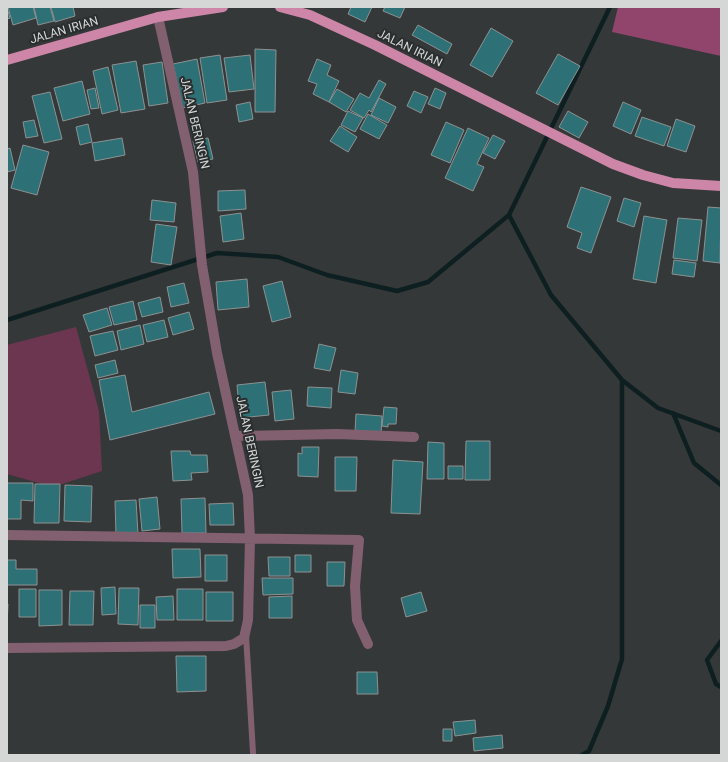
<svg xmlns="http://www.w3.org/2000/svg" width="728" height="762" viewBox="0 0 728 762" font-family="Roboto,sans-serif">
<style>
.green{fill:#6c3651}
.forest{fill:#91456d}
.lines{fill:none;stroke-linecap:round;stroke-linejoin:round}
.stream{stroke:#0e1f21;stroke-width:4.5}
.building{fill:#2d7177;stroke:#8d9191}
.service{stroke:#836070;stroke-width:6}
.minor{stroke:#836070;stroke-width:10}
.primary{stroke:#cd86a8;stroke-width:10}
.labels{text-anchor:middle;stroke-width:4;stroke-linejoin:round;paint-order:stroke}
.street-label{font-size:12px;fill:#d5d7d7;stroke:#2b2e2e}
</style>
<rect width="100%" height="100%" fill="#353838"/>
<!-- green -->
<path class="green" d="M76,327L99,411L102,471L53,487L7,474V345Z"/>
<!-- forest -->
<path class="forest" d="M618,7H721V56L612,32Z"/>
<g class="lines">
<!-- stream -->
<path class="stream" d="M509,215L551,295L622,380V659L608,706L589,751L582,755
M7,320L217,253L278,257L327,275L397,291L428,282L509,215L610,7
M622,380L658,408L721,431
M673,413L694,463L721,485
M721,641L707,660L716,684L721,687"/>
</g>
<!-- building -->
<path class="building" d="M8,7H33L36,18L13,25Z
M34,7H50L54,21L38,25Z
M51,7H73L75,16L55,22Z
M351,7H372L365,22L348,14Z
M385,7H405L400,18L383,11Z
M7,8L10,18L7,19Z
M418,25L452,44L447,54L412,35Z
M491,28L513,41L492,77L470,65Z
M255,49L276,50L275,112H255Z
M558,54L580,66L558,105L536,93Z
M220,55L227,100L207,103L200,58Z
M250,55L254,89L229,92L224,58Z
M197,59L205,103L182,108L173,64Z
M317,59L331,65L327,75L339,81L329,102L313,94L317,84L308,81Z
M136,61L145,109L121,113L112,65Z
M162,62L168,103L149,106L143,65Z
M108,67L118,110L102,114L93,71Z
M379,80L386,84L371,112L369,110L364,118L350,110L360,93L369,98Z
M82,81L90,114L63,121L54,88Z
M95,88L99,108L91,109L87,90Z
M435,88L446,93L440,109L428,104Z
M337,89L354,99L346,112L329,102Z
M414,91L428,97L421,113L407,106Z
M50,92L62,139L44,143L32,96Z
M379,98L396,107L388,123L371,115Z
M250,102L253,119L239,122L236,105Z
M623,102L641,110L631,134L613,126Z
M348,111L363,118L355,132L341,125Z
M568,111L588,122L579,138L559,127Z
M368,114L387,125L379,139L360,129Z
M642,117L671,127L664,146L635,136Z
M676,119L695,126L686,152L667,146Z
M34,120L38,136L26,138L23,122Z
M446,122L464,130L450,163L431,155Z
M88,124L92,142L80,145L76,127Z
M340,126L357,137L348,152L330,141Z
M468,128L489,138L477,164L484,167L473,191L445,178Z
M493,135L505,141L495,159L483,153Z
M122,138L125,155L95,161L92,143Z
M208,138L213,159L198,162L193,141Z
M23,145L49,152L37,195L11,188Z
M10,148L15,170L7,172V149Z
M581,187L611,197L591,253L577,248L582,233L567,227Z
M245,190L246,209L218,211V191Z
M624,198L641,203L634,227L617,221Z
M152,200L176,203L174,222L150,220Z
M708,207L721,208L720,263L703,261Z
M241,213L244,239L223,242L220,216Z
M644,216L667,220L656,283L633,279Z
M678,218L702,220L697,261L673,258Z
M156,224L177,227L171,265L151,262Z
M674,260L696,263L694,277L672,274Z
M247,279L249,307L218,310L216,282Z
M282,281L291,317L272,322L263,286Z
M184,283L189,303L171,307L167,287Z
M160,297L163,312L142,317L138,303Z
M133,301L137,320L114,325L109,307Z
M107,308L112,325L89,332L83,315Z
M189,312L194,329L173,335L168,318Z
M164,320L168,337L147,342L143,325Z
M140,325L144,344L121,350L117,331Z
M113,331L118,350L95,356L90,336Z
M319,344L336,348L330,371L314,368Z
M115,360L118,373L98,378L95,365Z
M341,370L358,373L355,394L338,392Z
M125,375L132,412L209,392L215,414L110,440L99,380Z
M265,382L269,415L240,418L237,385Z
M308,387L332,388L331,408L307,406Z
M291,390L294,419L275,421L272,392Z
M384,407L397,408L396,424H388V427L382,426Z
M356,414L382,416L381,434L355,432Z
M466,441H490V480H465Z
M428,442L444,443V479H427Z
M302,447H319L318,477L298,476V453L302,454Z
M171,451H190L191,455H207L208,472L191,473L192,480L173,481Z
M335,457H357L356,491H335Z
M393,460L423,462L420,514L391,513Z
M448,466H463V479H448Z
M7,483H33V501L21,500V519H7Z
M35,484H60L59,523H34Z
M65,485L92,486L91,522L64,521Z
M157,497L160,529L142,531L139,499Z
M205,498L206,533H182L181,499Z
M136,500L138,534L116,535L115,501Z
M233,503L234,525H210L209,504Z
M172,549H200L201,577L173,578Z
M205,555H227V581H205Z
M295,555H311V572H295Z
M268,557H290V576H269Z
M7,560H16V569H37V585H7Z
M327,562H345L344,586H327Z
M262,578H293V594L263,595Z
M115,587L116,614L102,615L101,588Z
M119,588H139L138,625L118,624Z
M19,589H36V617H19Z
M177,589H203V620H177Z
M39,590H62V625L39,626Z
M70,591H94L93,625H69Z
M206,592H233V621H206Z
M421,592L427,611L406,617L401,598Z
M173,596L174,620H157L156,597Z
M292,596V618H269V597Z
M7,604H8L7,625Z
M140,605H155V628H140Z
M176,656H206V691L177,692Z
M357,672H377L378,694H357Z
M475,720L476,733L455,736L453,722Z
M443,729H452V741H443Z
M502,735L503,748L474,751L473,738Z"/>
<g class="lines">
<!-- service -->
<path class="service" d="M246,635L253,753"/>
<!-- minor -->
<path class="minor" d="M236,436L337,434L414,437
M7,535L359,540L355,586L357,620L368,644
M7,648L226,646L234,644L244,638L248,620L250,539L248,495L217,353L202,265L193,172L158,17"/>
<!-- primary -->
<path class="primary" d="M280,7L310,15L375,45L613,164L643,175L673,183L721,186
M7,60L158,17L223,7"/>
</g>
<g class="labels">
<!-- street labels -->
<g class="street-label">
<text transform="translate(64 30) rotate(-16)" y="4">JALAN IRIAN</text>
<text transform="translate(410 48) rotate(26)" y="4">JALAN IRIAN</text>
<text transform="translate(195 123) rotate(77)" y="4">JALAN BERINGIN</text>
<text transform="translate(250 442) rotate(78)" y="4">JALAN BERINGIN</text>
</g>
</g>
<!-- border -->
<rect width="728" height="762" fill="none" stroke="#d5d7d7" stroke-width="16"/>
</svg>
